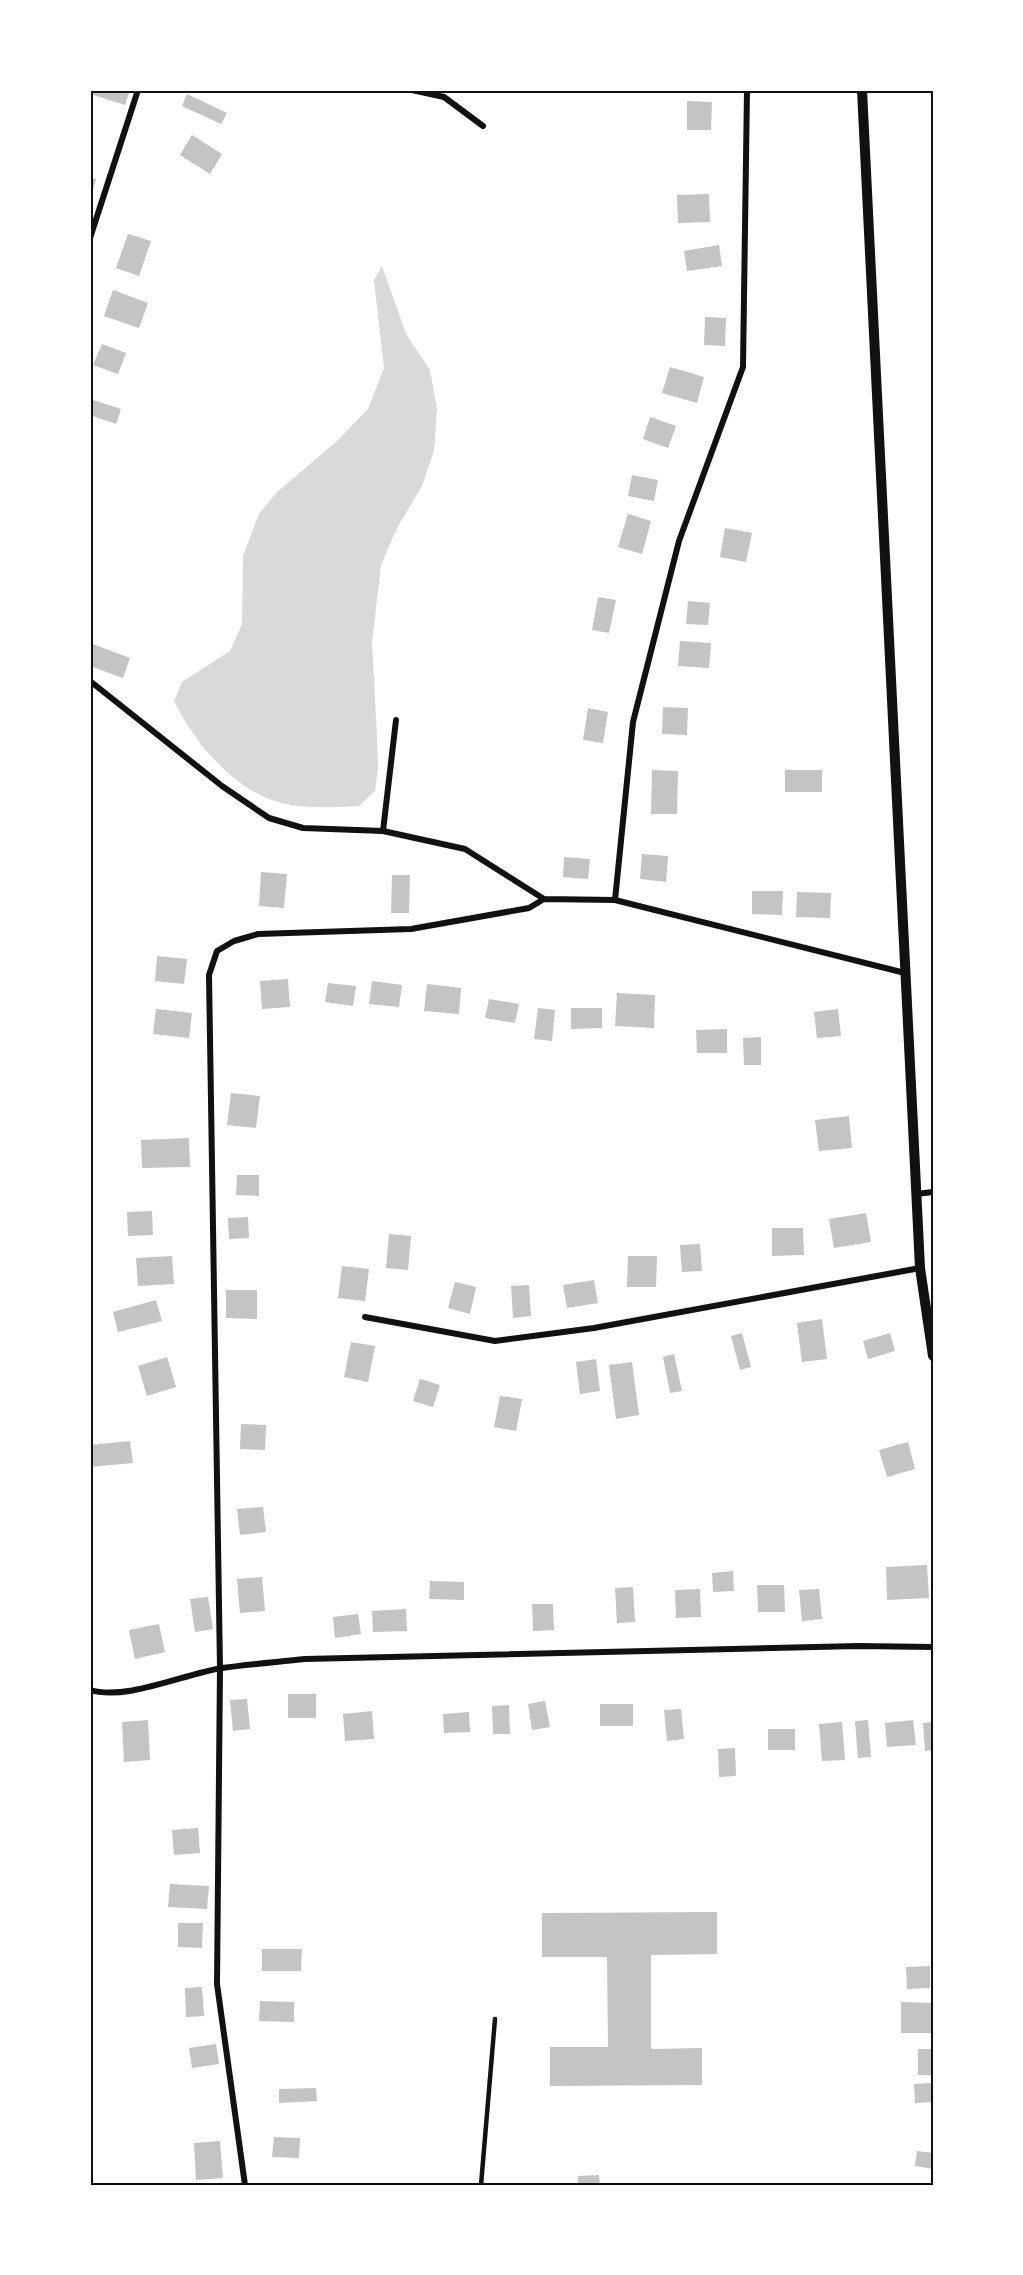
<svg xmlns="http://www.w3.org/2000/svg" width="1023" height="2275" viewBox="0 0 1023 2275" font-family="Helvetica,sans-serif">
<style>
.water{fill:#d9d9d9}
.building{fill:#c4c4c4}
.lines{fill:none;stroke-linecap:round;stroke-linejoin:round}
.service{stroke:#111;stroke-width:4.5}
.minor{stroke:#111;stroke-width:6}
.tertiary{stroke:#111;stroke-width:10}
.neatline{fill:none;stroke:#111;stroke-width:2}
</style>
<rect width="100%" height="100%" fill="#fff"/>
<!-- water -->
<path class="water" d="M382,266L406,334L430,370L437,409L434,451L422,486L397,528L381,565L372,642L377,737L378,768L375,791L359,806C335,807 310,809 286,804C237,794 195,744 174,701L182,682L230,651L242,624L243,556L259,514L277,492L336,442L368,409L384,368L374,280Z"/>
<!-- building -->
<path class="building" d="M90,90H130L125,105L90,94Z
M187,94L227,113L221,124L182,106Z
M687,101L712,102L711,130H687Z
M192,135L222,154L210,174L180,155Z
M90,178L96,179L91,197H90Z
M709,194L710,222L678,223L677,195Z
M128,234L151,241L139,276L116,268Z
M719,245L722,266L687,271L684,251Z
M113,290L148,303L139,328L104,316Z
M705,317L726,318L725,346L704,345Z
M102,344L126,353L118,374L93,365Z
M670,367L704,377L697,403L662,393Z
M90,399L121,409L116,424L90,415Z
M650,417L676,426L668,448L643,439Z
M632,475L658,480L654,501L628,496Z
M628,514L651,521L642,554L618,547Z
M725,528L752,533L746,562L720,557Z
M598,597L616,600L609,633L592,630Z
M688,601L710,603L708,625L686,624Z
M680,641L711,643L709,668L678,666Z
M90,643L130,658L123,678L90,666Z
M663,707L688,708L687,735L662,734Z
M588,708L608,712L603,743L583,740Z
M652,770L678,771L677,814H651Z
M785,770H822V792H785Z
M642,854L668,856L666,882L640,879Z
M564,857L590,859L588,879L563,877Z
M261,872L287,874L284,908L259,906Z
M392,875H410L409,913H391Z
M752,891H783L782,915L752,914Z
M797,892L831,893L830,918L796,917Z
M157,956L187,959L184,984L155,981Z
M288,979L290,1007L262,1009L260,981Z
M372,981L402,985L399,1007L369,1004Z
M328,983L356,986L353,1006L325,1002Z
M427,984L461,988L459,1014L424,1011Z
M617,993L655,995L654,1028L615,1026Z
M489,999L519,1004L515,1023L485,1018Z
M538,1008L555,1010L552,1041L534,1039Z
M571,1008H602V1028L571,1029Z
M156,1009L192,1013L189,1038L153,1034Z
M838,1009L841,1036L817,1038L814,1012Z
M727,1029V1053H697L696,1030Z
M761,1037V1065H744L743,1038Z
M231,1093L260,1096L256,1128L227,1125Z
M849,1116L852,1148L819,1151L815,1120Z
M189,1138L190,1167L142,1168L141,1140Z
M237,1175H259V1196L236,1195Z
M152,1211L153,1235L128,1236L127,1212Z
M866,1213L871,1242L834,1248L829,1219Z
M248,1217L249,1238L229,1239L228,1218Z
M772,1228H803L804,1255L772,1256Z
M389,1234L411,1236L408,1270L386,1268Z
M700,1244L702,1271L682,1272L680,1245Z
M172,1256L174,1284L138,1286L136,1258Z
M628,1256H657L656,1287H627Z
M342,1266L369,1269L365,1301L338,1298Z
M594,1280L598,1303L567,1308L563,1285Z
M455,1282L476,1287L470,1314L448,1308Z
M529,1285L531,1316L513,1318L511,1286Z
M226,1290H257V1319L226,1318Z
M156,1300L162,1321L118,1332L113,1312Z
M822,1319L827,1359L802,1362L797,1323Z
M742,1333L751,1367L740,1370L731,1336Z
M890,1333L895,1351L868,1359L863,1341Z
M351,1342L375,1346L368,1382L344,1377Z
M674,1354L682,1391L670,1393L663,1357Z
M167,1357L176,1387L147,1396L138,1366Z
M596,1359L600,1391L580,1394L576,1362Z
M632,1362L639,1415L616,1419L609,1365Z
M420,1379L440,1385L433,1407L413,1401Z
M500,1396L522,1399L516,1431L494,1427Z
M241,1424L266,1425L265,1450L240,1449Z
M130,1441L133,1463L90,1467V1445Z
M908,1442L915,1469L887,1477L879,1450Z
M263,1507L266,1532L240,1535L237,1509Z
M927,1565L929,1598L887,1600L886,1567Z
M733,1571L734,1591L713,1592L712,1573Z
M262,1577L265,1611L240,1613L237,1579Z
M430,1581L464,1582V1600L429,1599Z
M757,1585H784L785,1612H758Z
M633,1587L635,1622L617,1623L615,1588Z
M700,1589L701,1617L676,1618L675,1590Z
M819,1589L822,1619L802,1621L799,1590Z
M208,1597L213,1629L195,1632L190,1599Z
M532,1604H553L554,1630L533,1631Z
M406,1609L407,1631L373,1632L372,1611Z
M358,1614L361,1634L335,1638L333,1617Z
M159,1624L165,1652L135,1659L129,1630Z
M288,1694H316V1718H288Z
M247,1699L250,1729L233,1731L230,1700Z
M545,1701L550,1727L532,1730L528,1704Z
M600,1704H633V1726H600Z
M509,1705L510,1734H493L492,1706Z
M681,1709L684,1739L667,1741L664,1710Z
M372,1711L374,1739L345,1741L343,1714Z
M469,1712L470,1732L444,1733L443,1714Z
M148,1720L150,1760L124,1762L122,1722Z
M868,1720L871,1757L858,1758L855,1721Z
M913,1720L916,1745L887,1747L885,1723Z
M842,1722L845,1760L822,1761L819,1724Z
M933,1722V1750L925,1751L923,1723Z
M768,1729H795V1750H768Z
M735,1748L736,1776L719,1777L718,1749Z
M198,1828L200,1853L174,1855L172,1830Z
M170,1884L209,1886L207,1909L168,1907Z
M717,1912V1954L651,1955V2049L702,2048V2085L550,2086V2047H608L607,1957H542V1913Z
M178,1923H203L202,1948L178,1947Z
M262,1949H302L301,1971H262Z
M930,1966V1988L907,1989L906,1967Z
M202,1987L204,2016L186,2017L185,1988Z
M260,2001L294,2002V2022L259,2021Z
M901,2002L933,2003V2033H901Z
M216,2044L219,2064L192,2068L189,2048Z
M918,2049H933V2075H918Z
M933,2083V2102L915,2103L914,2084Z
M316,2088L317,2101L279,2103V2089Z
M274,2137L300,2138L299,2158L272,2157Z
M220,2141L223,2178L196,2180L194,2143Z
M917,2151L933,2153V2169L915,2166Z
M599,2175L600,2185H578V2176Z"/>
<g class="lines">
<!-- service -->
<path class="service" d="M481,2185L495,2019"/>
<!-- minor -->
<path class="minor" d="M412,90L444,97L483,126
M90,238L138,90
M90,681L222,786L269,818L303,828L383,831L465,849L544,899L615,900L905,973
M383,831L396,720
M615,900L633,722L679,541L743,367L747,90
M916,1194L933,1192
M365,1317L495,1341L594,1328L920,1268
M90,1690C126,1701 184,1674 222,1668C250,1664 278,1662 305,1659L858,1646L933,1647
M245,2185L217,1984L220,1668L209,975L217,951L234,941L258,934L411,929L529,908L544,899"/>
<!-- tertiary -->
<path class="tertiary" d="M862,90L920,1268L933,1356"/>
</g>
<!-- border -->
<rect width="1023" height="2275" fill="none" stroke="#ffffff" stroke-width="183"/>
<rect x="92" y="92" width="840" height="2092" class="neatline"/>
</svg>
